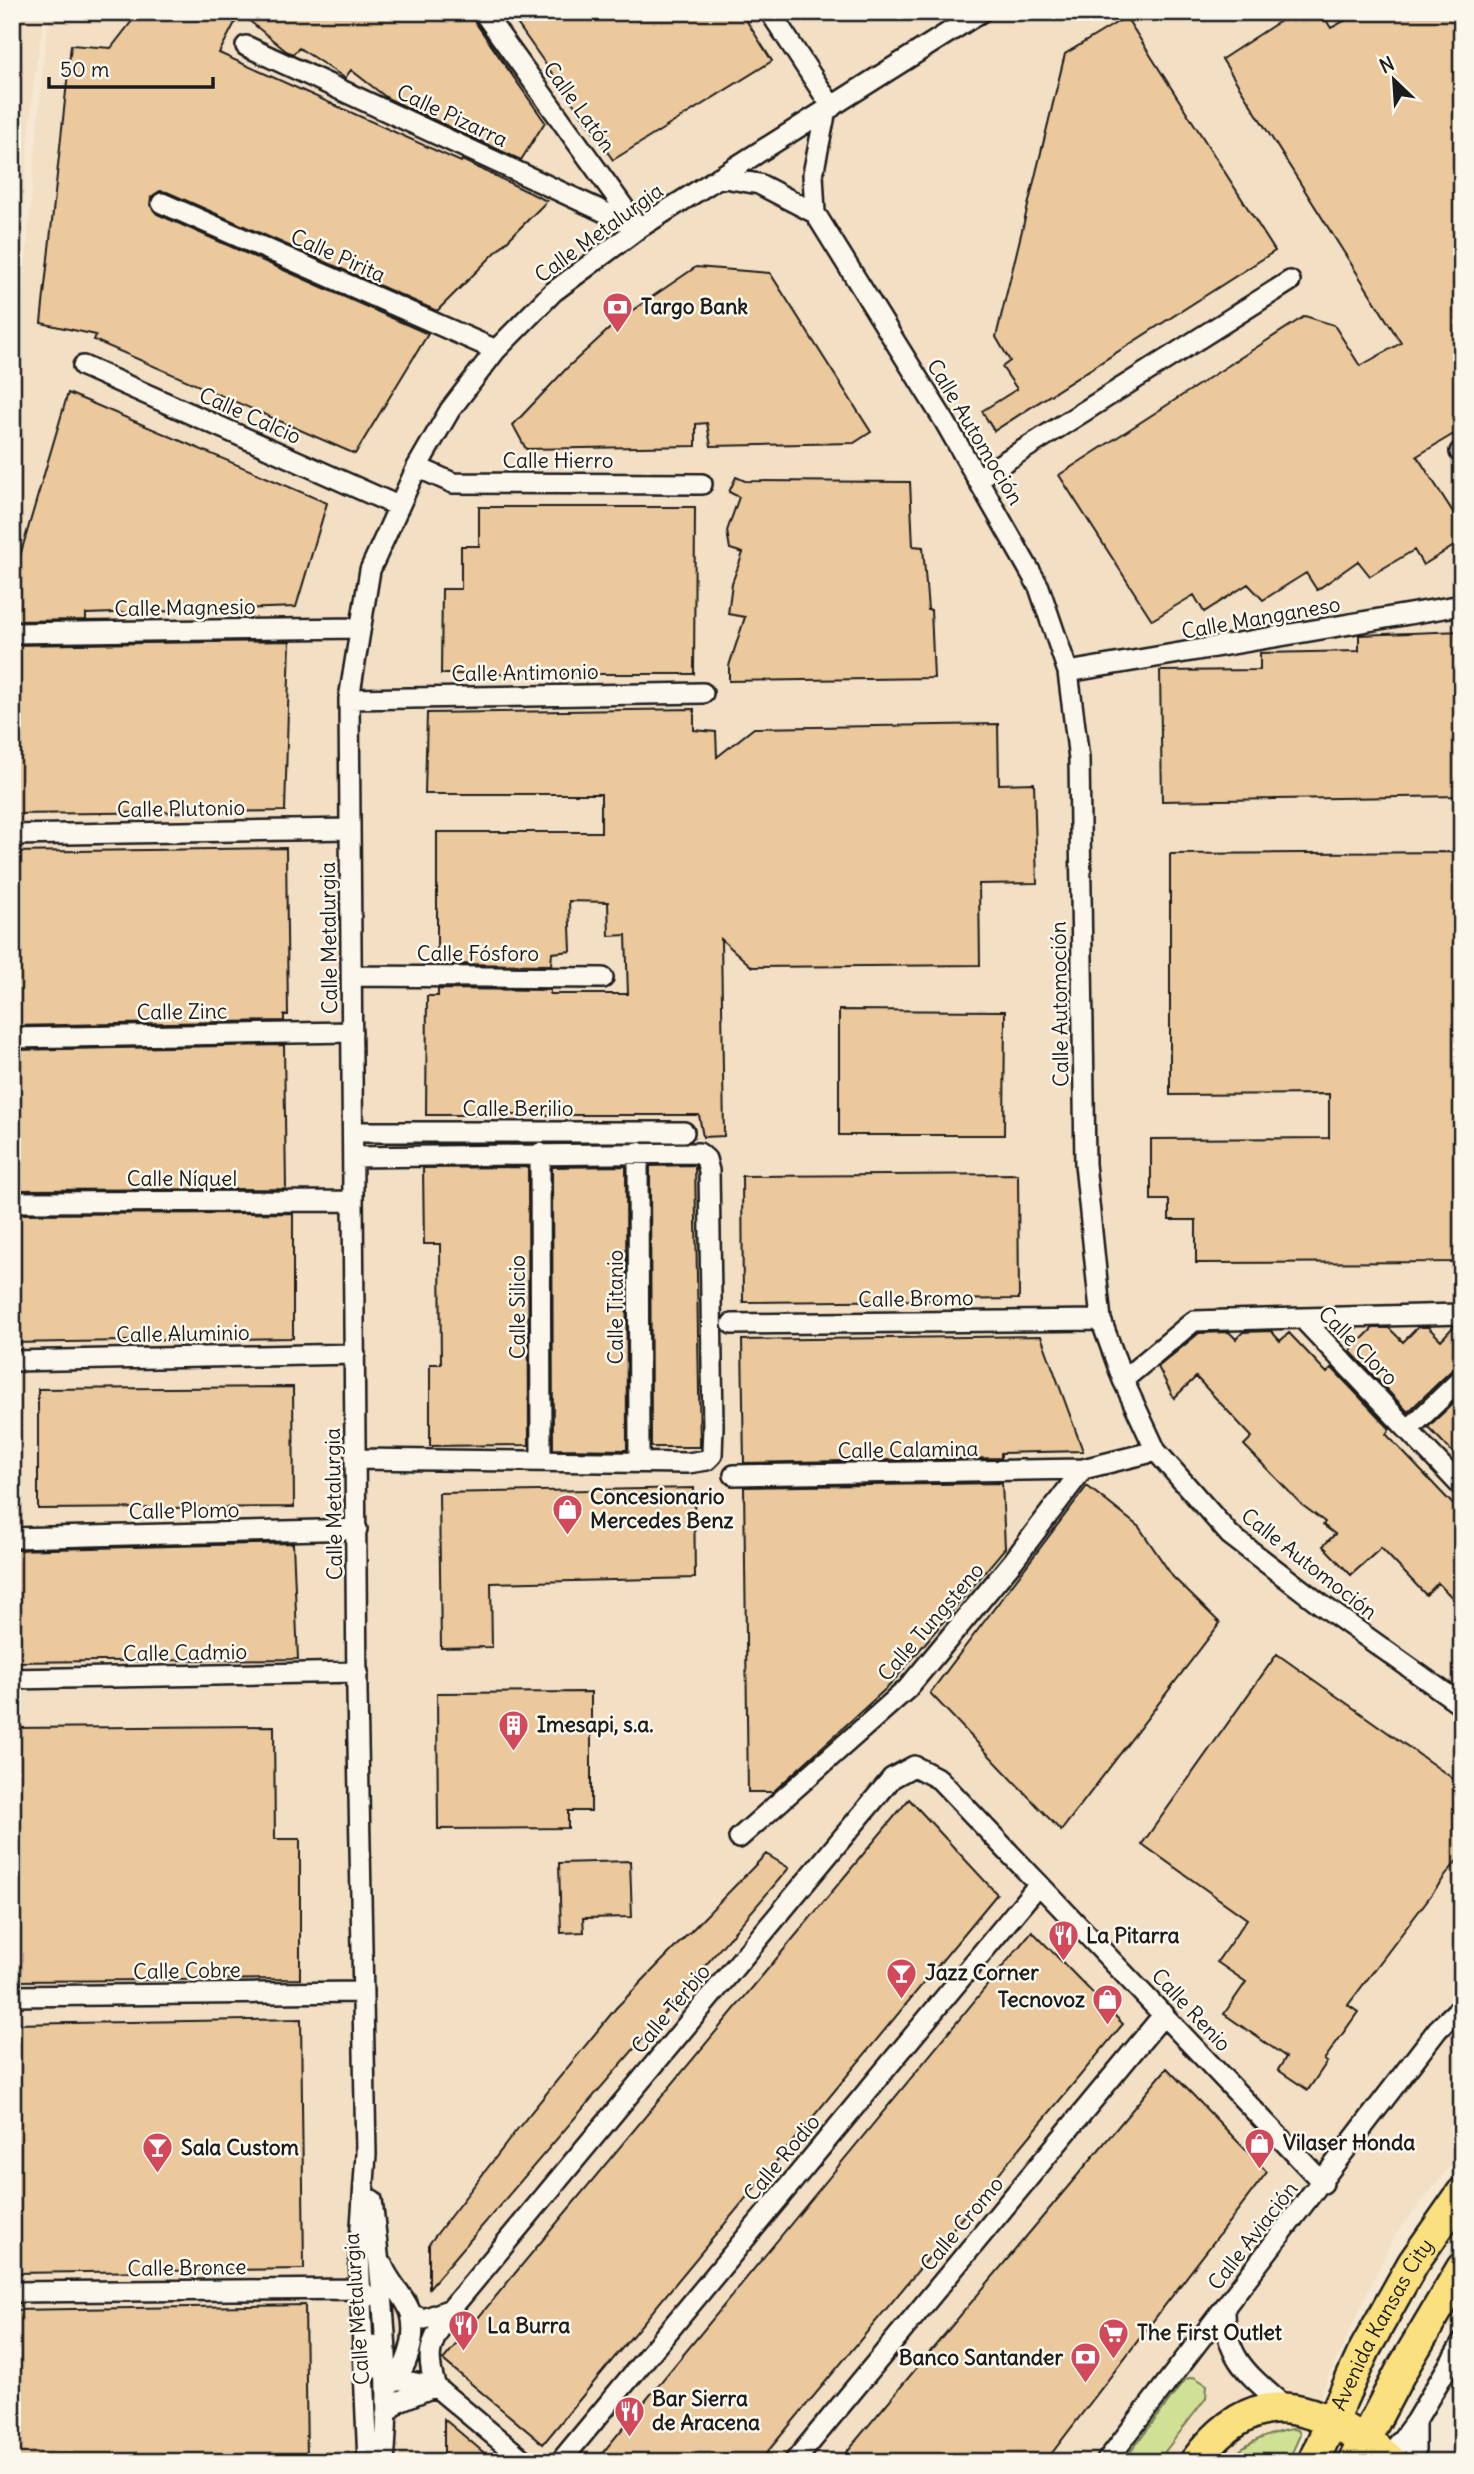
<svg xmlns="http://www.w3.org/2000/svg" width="1474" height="2474" viewBox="0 0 1474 2474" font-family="Delius,sans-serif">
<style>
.built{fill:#f3dfc4}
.green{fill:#d0e195;stroke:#767e58;stroke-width:2}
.building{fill:#ebc99d;stroke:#1c1c1c;stroke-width:2}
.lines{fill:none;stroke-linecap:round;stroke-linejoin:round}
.street-casing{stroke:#1c1c1c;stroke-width:24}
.primary-casing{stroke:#1c1c1c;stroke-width:35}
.street{stroke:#fbf7ec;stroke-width:19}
.primary{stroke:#fbe080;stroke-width:30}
.labels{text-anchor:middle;stroke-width:5;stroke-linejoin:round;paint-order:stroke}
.street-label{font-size:21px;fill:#1c1c1c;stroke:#fbf7ec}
.poi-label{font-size:21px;font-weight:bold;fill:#1c1c1c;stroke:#fbf7ec;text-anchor:start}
</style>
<rect width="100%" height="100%" fill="#f6e9d4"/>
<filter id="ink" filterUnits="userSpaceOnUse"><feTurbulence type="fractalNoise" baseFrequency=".0143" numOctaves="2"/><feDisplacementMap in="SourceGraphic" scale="14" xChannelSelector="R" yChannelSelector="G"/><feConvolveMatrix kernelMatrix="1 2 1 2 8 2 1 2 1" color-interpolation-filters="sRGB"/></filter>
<g filter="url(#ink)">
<!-- built -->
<path class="built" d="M12,12H45L34,79L12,333Z
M51,12H1462V2151L1393,2238L1289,2462H12V414L45,43Z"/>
<!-- green -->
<path class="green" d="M1194,2377L1207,2385L1206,2398L1157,2462H1123L1186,2379Z
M1292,2429L1298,2430L1300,2435L1288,2462H1227C1245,2443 1266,2434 1292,2429Z"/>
<!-- building -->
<path class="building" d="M139,12H468L545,122L521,160L387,98L351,70L345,78L299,48L293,54L286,51L240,13L219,53L461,162L462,160L547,201L437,311L167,192L160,191L151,197L150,205L157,214L428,334L355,454L94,340L96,335L41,323L71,45L111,48Z
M509,12H741L772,61L613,160Z
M1294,12H1321L1331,28L1361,12H1462V429L1417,456L1462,526V541L1423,565L1414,550L1370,576L1358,561L1317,590L1306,573L1263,600L1248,584L1204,612L1194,595L1152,620L1059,475L1305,316L1334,325L1360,366L1401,343L1222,59Z
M1126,17L1275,251L994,431L982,411L1017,389L1002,367L1010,361L996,337L1065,54Z
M696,267L770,273L871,432L854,443L711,446L707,423L696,424V446L526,449L513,425L567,368L621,318Z
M68,393L327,503L296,607L86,614V620L12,621V583Z
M736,477L745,481L910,482L913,546L923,547L928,610H931L934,678L729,681V666L745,617L728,614L732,583L743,553L730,549L727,531L739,497L729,492Z
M479,507H695L694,674H441L442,589H461V546H479Z
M1462,631V796L1162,801L1160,671L1260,670V653L1359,651V635Z
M290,641L285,811L12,814V645Z
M694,709V730L716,732L717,757L754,728L998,724L999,784L1034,783L1037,883L979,884L980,965L752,967L721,939L724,1136L703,1137L699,1115H426L427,996H438V989L550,990V994H628L626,935L609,936L608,902L569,901L571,951L552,953L551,965L437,964V832H601V794H425L427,713Z
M286,848L288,1015H284V1021L12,1026V852Z
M1462,852V1262L1196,1263V1220H1169V1200H1151V1139L1329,1138V1094L1170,1095V854Z
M839,1010L1005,1011L1004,1135H839Z
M284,1045L286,1189L12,1190V1050Z
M695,1165L700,1447H651L650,1166Z
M626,1166L627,1450L553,1449L552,1167Z
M528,1167L529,1445L430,1446V1364H441L440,1244H424L423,1168Z
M1018,1174L1019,1299L743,1302L742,1176Z
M293,1213V1338L12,1343V1214Z
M1454,1326H1462V1366L1453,1369L1408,1412L1350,1351L1373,1328H1389L1403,1342L1418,1327H1428L1441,1340Z
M1271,1331L1280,1341L1289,1333L1327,1373L1332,1368L1390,1429L1386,1434L1462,1514V1608L1438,1583L1426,1595L1381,1548L1351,1575L1323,1546L1335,1534L1323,1525L1325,1522L1302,1505L1244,1445L1252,1437L1196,1377L1174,1398L1158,1367L1199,1333L1229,1332L1236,1339L1243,1332Z
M1041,1336L1083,1451L1001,1453V1458L744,1463L742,1340Z
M293,1387L294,1507L38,1509V1389Z
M1462,1395V1462L1428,1427Z
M1002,1483L1005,1548L891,1684L773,1792H748L744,1487Z
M1087,1486L1139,1527L1173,1577L1220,1623L1061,1831L930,1693Z
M694,1488L695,1578L491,1583L492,1647L441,1648L439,1493Z
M293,1543L298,1659L12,1662V1550Z
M1277,1654L1462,1785V1854L1348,2005L1358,2012L1324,2060L1327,2062L1308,2090L1278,2070L1286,2057L1224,2014L1246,1982L1217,1962L1247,1919L1142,1844Z
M591,1692V1811H568V1828L438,1829L437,1693Z
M274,1726L275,1839H300V1979L12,1981V1728Z
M909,1799L997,1894L543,2444L443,2360Z
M766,1854L789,1868L429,2288V2244L519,2127L616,2008Z
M630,1861L632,1917L583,1918L584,1932L561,1933L559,1863Z
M1032,1931L1123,2024L759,2462H595Z
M301,2019L304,2269L14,2273L12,2024Z
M1167,2068L1267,2172L1045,2462H838Z
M305,2305L307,2462H17L15,2310Z
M444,2419L495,2462H444Z"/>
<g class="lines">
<defs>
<path id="street" d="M483,12L638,227
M770,12L832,107
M246,46L639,228
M826,110L813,174L815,213L945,422L1039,587L1068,672L1079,759L1085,1164L1101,1320L1123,1380L1156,1451L1230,1535L1319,1603L1462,1705
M719,177L759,184L815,213
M162,203L496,350
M83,366L398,506
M1460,452L1462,450
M417,467L453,483L702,484
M977,479L1290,281
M12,633L358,628
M1068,672L1462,605
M349,699L703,693
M12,835L350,829
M352,976L603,978
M12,1038L352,1032
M353,1132H684
M638,1152L639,1462
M540,1153L541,1460
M353,1157L699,1153L706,1159L709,1171L713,1426L712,1455L707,1460L688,1463L356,1459
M12,1202L353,1201
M1302,1318L1462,1314
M732,1324L1101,1320
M12,1361L355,1354
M1123,1380L1194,1321L1302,1318L1462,1487
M1408,1430L1462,1378
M734,1475L1083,1469
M12,1538L357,1529
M12,1679L358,1672
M739,1838L907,1689L1014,1560L1083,1469L1156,1451
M12,1996L363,1992
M372,2200C382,2286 392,2375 384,2462
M383,2266C389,2283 407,2298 411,2314C417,2339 407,2370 389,2386
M12,2292L361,2289L367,2297
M1225,2310C1225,2360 1251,2376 1285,2407
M411,2314L424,2319L451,2309
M374,2346L375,2366L396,2379L436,2387L526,2462
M436,2387C423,2350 433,2341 451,2309L892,1778L914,1766L939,1779L1323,2183
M386,2415L397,2402L431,2388
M1388,2458L1415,2422L1462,2343
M368,2462L359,2255L366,2154L357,1692L349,699L370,570L417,467L450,410L496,350L553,292L639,228L981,12
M560,2462L1039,1884
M794,2462L1164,2014
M1106,2462L1438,2029L1462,2006
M1415,2462V2422"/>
<g id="primary">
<path d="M1195,2462C1240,2402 1284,2393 1348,2431C1363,2439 1380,2449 1392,2462"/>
<path id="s1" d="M1313,2462L1365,2349L1413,2263L1462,2193"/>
<path d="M1353,2462L1401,2371L1462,2268"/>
</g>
</defs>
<!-- street casing -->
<use href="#street" class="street-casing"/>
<!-- primary casing -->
<use href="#primary" class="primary-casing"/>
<!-- street -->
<use href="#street" class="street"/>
<!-- primary -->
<use href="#primary" class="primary"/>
</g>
</g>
<!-- icons -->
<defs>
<symbol id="bank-pin" viewBox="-11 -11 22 30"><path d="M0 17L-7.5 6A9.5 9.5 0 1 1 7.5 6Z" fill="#d1495b" stroke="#fbf7ec"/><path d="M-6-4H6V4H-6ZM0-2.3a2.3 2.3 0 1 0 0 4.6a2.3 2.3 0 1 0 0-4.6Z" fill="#fff"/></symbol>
<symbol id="shop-pin" viewBox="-11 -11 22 30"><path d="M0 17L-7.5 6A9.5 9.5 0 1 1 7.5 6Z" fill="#d1495b" stroke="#fbf7ec"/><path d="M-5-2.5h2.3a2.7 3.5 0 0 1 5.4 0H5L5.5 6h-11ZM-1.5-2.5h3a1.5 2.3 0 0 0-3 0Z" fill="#fff"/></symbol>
<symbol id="building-pin" viewBox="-11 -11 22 30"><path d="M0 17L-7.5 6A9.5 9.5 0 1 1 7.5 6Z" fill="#d1495b" stroke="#fbf7ec"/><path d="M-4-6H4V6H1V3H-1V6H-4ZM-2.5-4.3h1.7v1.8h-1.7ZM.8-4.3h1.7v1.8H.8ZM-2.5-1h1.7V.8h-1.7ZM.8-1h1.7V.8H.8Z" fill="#fff"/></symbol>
<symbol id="restaurant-pin" viewBox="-11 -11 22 30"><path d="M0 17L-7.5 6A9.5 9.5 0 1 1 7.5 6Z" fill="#d1495b" stroke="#fbf7ec"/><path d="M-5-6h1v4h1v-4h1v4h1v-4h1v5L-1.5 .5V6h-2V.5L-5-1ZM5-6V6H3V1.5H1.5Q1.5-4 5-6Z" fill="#fff"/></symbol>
<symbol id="bar-pin" viewBox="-11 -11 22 30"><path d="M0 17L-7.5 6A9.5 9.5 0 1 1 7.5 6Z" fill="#d1495b" stroke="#fbf7ec"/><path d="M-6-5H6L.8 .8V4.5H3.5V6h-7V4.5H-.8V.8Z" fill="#fff"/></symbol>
<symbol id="supermarket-pin" viewBox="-11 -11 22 30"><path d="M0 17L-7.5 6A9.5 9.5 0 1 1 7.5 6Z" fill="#d1495b" stroke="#fbf7ec"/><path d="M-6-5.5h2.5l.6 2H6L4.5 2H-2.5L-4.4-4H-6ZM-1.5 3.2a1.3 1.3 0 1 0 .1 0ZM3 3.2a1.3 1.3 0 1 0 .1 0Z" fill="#fff"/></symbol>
</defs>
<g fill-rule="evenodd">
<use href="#bank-pin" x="600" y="290" width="35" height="47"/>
<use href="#shop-pin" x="550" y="1492" width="35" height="47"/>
<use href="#building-pin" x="496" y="1708" width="35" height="47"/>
<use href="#restaurant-pin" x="1046" y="1918" width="35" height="47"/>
<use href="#bar-pin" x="884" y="1956" width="35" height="47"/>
<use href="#shop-pin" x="1090" y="1982" width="35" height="47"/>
<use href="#shop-pin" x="1242" y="2126" width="35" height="47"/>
<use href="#bar-pin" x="140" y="2130" width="35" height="47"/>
<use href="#restaurant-pin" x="446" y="2308" width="35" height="47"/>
<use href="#supermarket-pin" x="1096" y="2316" width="35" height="47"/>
<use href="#bank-pin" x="1068" y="2340" width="35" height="47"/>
<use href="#restaurant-pin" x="612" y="2394" width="35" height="47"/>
</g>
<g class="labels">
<!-- street labels -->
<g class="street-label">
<text transform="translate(579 107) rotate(54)" y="7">Calle Latón</text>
<text transform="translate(452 116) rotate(25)" y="7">Calle Pizarra</text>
<text transform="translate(599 233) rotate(-36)" y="7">Calle Metalurgia</text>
<text transform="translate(338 256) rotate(24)" y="7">Calle Pirita</text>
<text transform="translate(250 416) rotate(24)" y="7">Calle Calcio</text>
<text transform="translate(975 432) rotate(59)" y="7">Calle Automoción</text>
<text x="558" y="468">Calle Hierro</text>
<text transform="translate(185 608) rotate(-1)" y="7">Calle Magnesio</text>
<text transform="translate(1261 618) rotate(-10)" y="7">Calle Manganeso</text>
<text transform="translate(525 673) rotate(-1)" y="7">Calle Antimonio</text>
<text transform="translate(181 809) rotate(-1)" y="7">Calle Plutonio</text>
<text transform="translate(329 938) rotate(-91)" y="7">Calle Metalurgia</text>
<text x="478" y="961">Calle Fósforo</text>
<text transform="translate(1060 1004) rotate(-91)" y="7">Calle Automoción</text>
<text transform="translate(182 1012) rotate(-1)" y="7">Calle Zinc</text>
<text x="518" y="1116">Calle Berilio</text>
<text x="182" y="1186">Calle Níquel</text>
<text transform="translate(916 1299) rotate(-1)" y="7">Calle Bromo</text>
<text transform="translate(518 1307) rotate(-90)" y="7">Calle Silicio</text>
<text transform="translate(616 1307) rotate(-90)" y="7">Calle Titanio</text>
<text transform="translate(183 1334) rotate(-1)" y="7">Calle Aluminio</text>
<text transform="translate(1358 1346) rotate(45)" y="7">Calle Cloro</text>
<text transform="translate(908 1450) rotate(-1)" y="7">Calle Calamina</text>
<text transform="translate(334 1504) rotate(-91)" y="7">Calle Metalurgia</text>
<text transform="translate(184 1511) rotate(-1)" y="7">Calle Plomo</text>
<text transform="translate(1309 1564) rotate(38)" y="7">Calle Automoción</text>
<text transform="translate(931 1622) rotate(-49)" y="7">Calle Tungsteno</text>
<text transform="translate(185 1653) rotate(-1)" y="7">Calle Cadmio</text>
<text transform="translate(187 1971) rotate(-1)" y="7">Calle Cobre</text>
<text transform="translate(671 2009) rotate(-50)" y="7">Calle Terbio</text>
<text transform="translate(1191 2010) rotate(47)" y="7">Calle Renio</text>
<text transform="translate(782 2158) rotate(-50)" y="7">Calle Rodio</text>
<text transform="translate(962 2224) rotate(-50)" y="7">Calle Cromo</text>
<text transform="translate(1253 2236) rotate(-52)" y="7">Calle Aviación</text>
<text transform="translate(187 2268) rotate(-1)" y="7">Calle Bronce</text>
<text transform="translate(357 2309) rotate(-94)" y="7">Calle Metalurgia</text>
<text dy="7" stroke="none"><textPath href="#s1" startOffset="154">Avenida Kansas City</textPath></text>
</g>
<!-- poi labels -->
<g class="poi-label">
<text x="641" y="314">Targo Bank</text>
<text x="590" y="1504">Concesionario<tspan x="590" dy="24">Mercedes Benz</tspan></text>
<text x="537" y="1732">Imesapi, s.a.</text>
<text x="1086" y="1943">La Pitarra</text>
<text x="925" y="1980">Jazz Corner</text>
<text x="1085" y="2007" text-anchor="end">Tecnovoz</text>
<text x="1283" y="2150">Vilaser Honda</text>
<text x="181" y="2155">Sala Custom</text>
<text x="487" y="2333">La Burra</text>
<text x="1137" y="2340">The First Outlet</text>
<text x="1063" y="2365" text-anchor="end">Banco Santander</text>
<text x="652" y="2406">Bar Sierra<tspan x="652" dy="24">de Aracena</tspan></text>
</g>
</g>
<!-- margin -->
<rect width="1474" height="2474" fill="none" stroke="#fbf7ec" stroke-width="42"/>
<rect x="21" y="21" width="1432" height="2432" fill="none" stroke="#1c1c1c" stroke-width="2.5" filter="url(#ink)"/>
<!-- north arrow -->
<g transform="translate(1394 80) rotate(335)" stroke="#fbf7ec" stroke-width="5" paint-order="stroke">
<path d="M0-5L12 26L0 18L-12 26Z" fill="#1c1c1c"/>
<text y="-10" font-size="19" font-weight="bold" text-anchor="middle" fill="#1c1c1c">N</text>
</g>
<!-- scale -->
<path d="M49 77v10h164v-10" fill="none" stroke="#1c1c1c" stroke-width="3.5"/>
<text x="60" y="77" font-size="21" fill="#1c1c1c" stroke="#fbf7ec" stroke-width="5" paint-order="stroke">50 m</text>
</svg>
